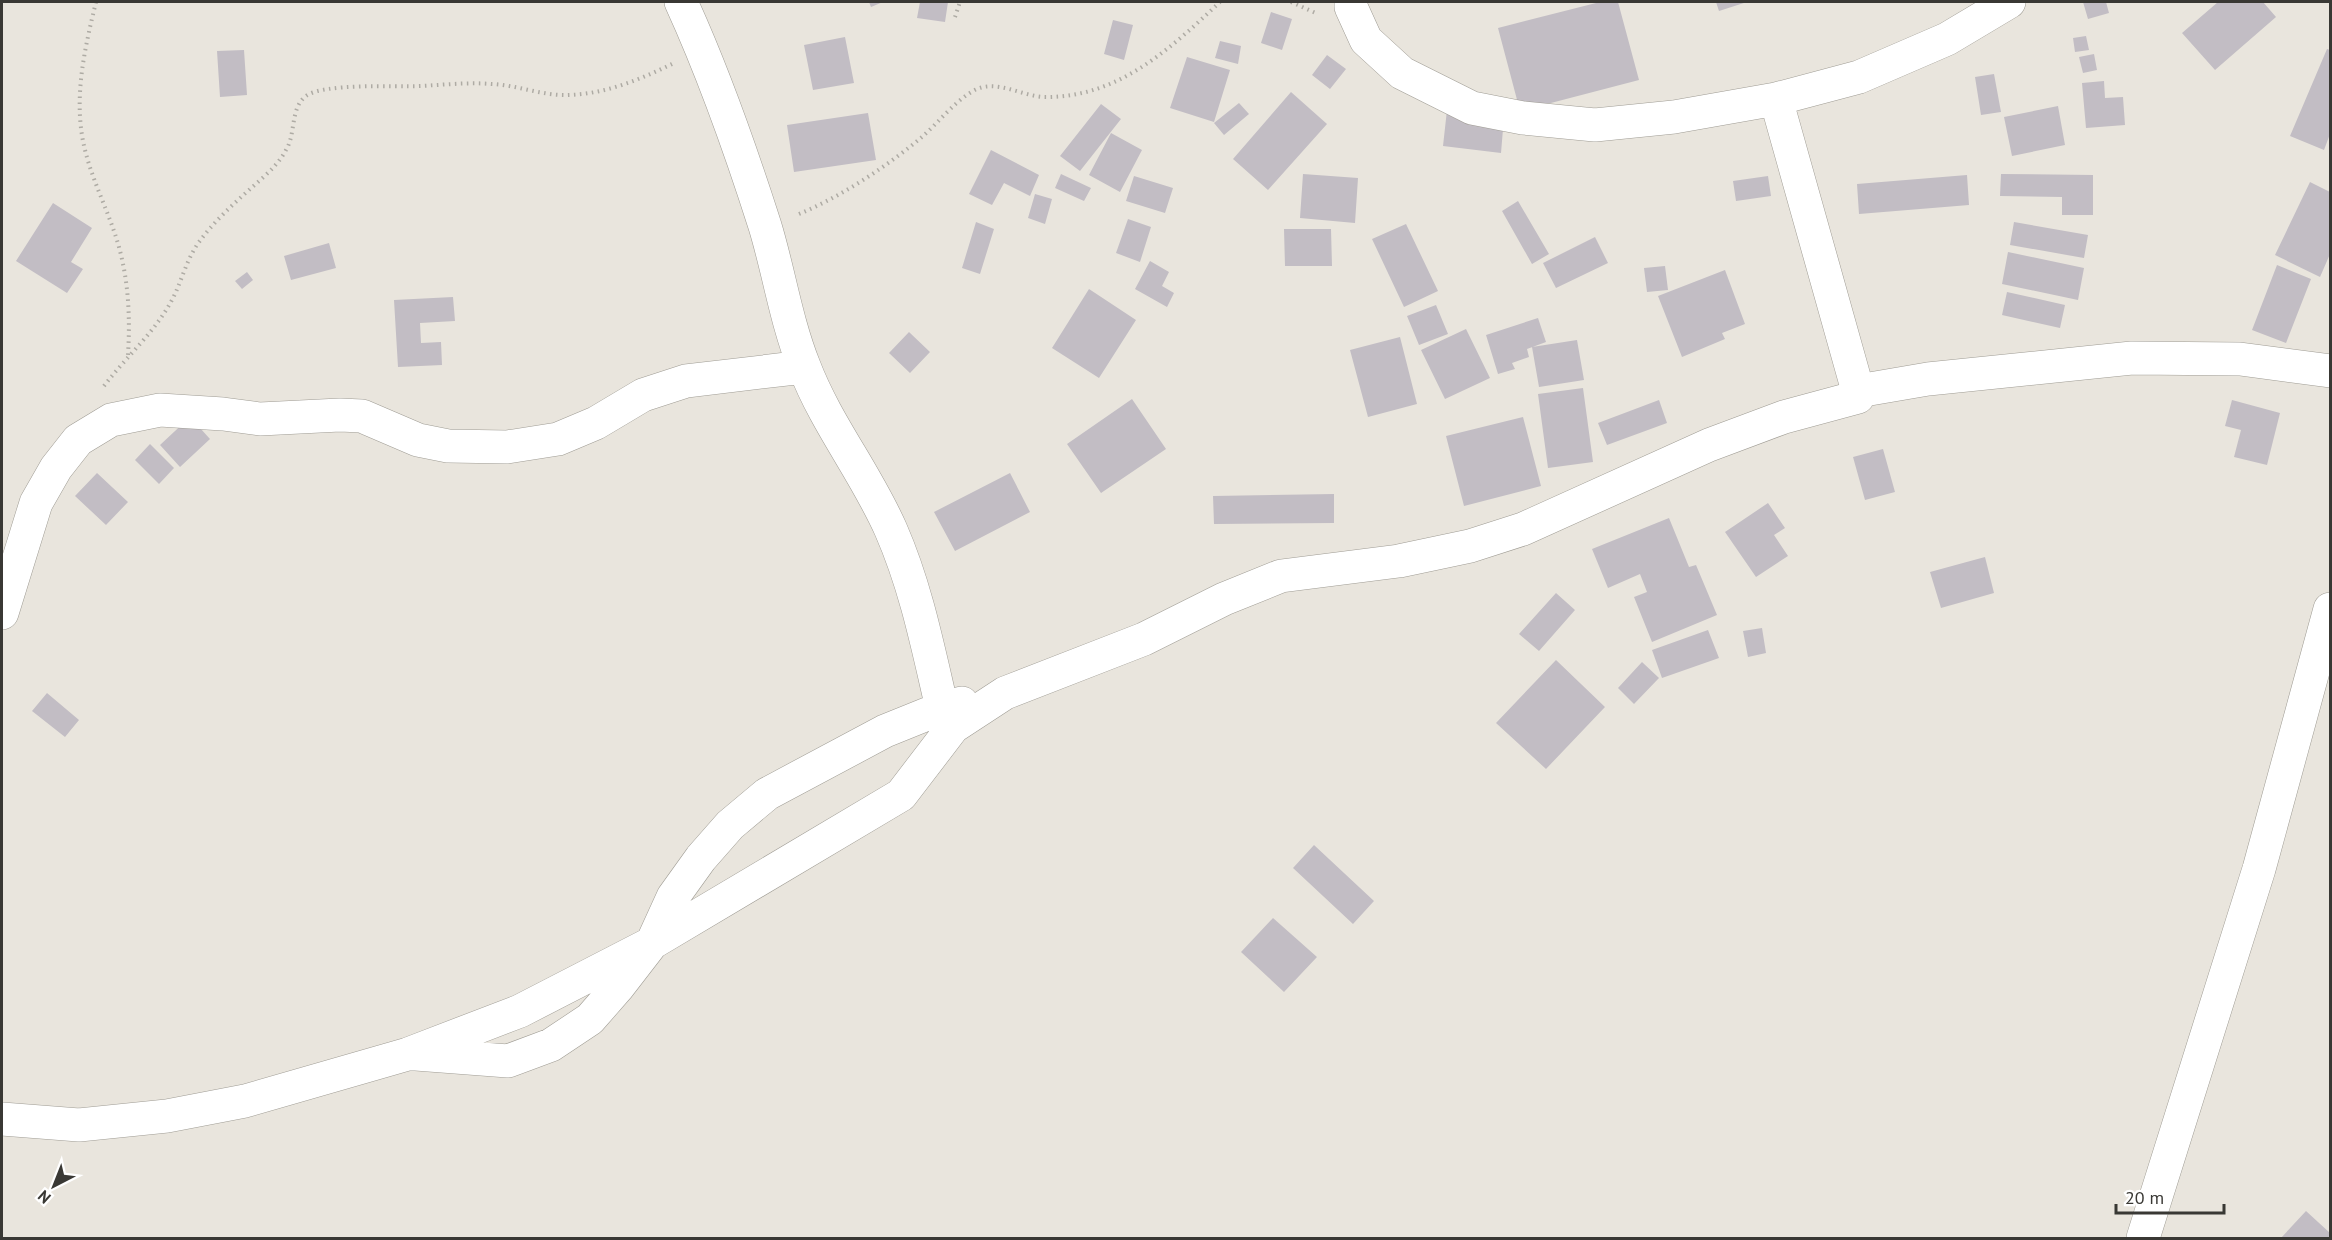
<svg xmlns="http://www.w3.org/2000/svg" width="2332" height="1240" viewBox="0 0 2332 1240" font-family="'PT Sans',sans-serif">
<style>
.building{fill:#c2bdc4}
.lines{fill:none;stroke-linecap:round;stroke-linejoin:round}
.street-casing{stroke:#9f9c94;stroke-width:34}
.secondary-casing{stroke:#9f9c94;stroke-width:34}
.path{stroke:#aeaba4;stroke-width:4;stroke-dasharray:1.5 4.5;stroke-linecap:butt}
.street{stroke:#fff;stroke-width:33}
.secondary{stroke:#fff;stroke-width:33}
</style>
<rect width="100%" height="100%" fill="#e9e5dd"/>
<!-- building -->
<path class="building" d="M869,2H883L871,7Z
M920,2H948L945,22L917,18Z
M1600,2H1618L1639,80L1520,111L1498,28Z
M1716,2H1747L1719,11Z
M2083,2H2106L2109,13L2088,19Z
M2218,2H2263L2276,17L2215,70L2182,33Z
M1271,12L1292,19L1282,50L1261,43Z
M1113,20L1133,25L1124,60L1104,54Z
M2086,36L2089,50L2075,52L2073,38Z
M845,37L854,83L813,90L804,45Z
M1220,41L1241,46L1238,64L1215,58Z
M2327,49L2330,50V134L2324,150L2290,136Z
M244,50L247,95L220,97L217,51Z
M2094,54L2097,70L2083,73L2079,57Z
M1327,55L1346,69L1330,89L1312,75Z
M1187,57L1230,70L1214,122L1170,108Z
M1994,74L2001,112L1981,115L1975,77Z
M2104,81L2105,98L2123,97L2125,125L2086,128L2082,83Z
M1291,92L1327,124L1268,190L1233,159Z
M1239,103L1249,114L1224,135L1214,123Z
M1101,104L1121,119L1080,171L1060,156Z
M2058,106L2065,145L2012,156L2004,117Z
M1447,110L1504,117L1501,153L1443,146Z
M868,113L876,160L794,172L787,125Z
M1111,133L1142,150L1120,192L1089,175Z
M991,150L1039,175L1030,196L1004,183L992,205L969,194Z
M1061,174L1091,188L1084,201L1055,188Z
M1303,174L1358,178L1355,223L1300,218Z
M2001,174L2093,175V215H2062V197L2000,196Z
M1967,175L1969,205L1859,214L1857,184Z
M1134,176L1173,188L1165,213L1126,201Z
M1768,176L1771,196L1736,201L1733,181Z
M2310,182L2330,192V254L2320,277L2275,255Z
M1035,194L1052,199L1045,224L1028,218Z
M1518,201L1549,254L1532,264L1502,211Z
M53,203L92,228L71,262L83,269L67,293L16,261Z
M1128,219L1151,227L1140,262L1116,253Z
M976,222L994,229L980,274L962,268Z
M2014,222L2088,235L2084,258L2010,245Z
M1406,224L1438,291L1404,307L1372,239Z
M1284,229H1331L1332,266H1285Z
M1595,237L1608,263L1556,288L1543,263Z
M329,243L336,268L291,280L284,256Z
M2008,252L2084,268L2078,300L2002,284Z
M1150,261L1169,272L1162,286L1174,293L1167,307L1135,289Z
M2277,265L2311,279L2286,343L2252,330Z
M1665,266L1668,290L1647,292L1644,268Z
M1725,270L1745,324L1722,333L1725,339L1682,357L1658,296Z
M247,272L253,280L242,289L235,281Z
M1089,289L1136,320L1099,378L1052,348Z
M2007,292L2065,305L2060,328L2002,315Z
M453,297L455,321L420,323L421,343L441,342L442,365L398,367L394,300Z
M1436,305L1448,334L1419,345L1407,316Z
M1538,318L1546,342L1527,349L1529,357L1512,363L1515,369L1498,374L1486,335Z
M1466,329L1490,378L1445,399L1421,350Z
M909,332L930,352L910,373L889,353Z
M1400,337L1417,404L1368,417L1350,350Z
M1577,340L1584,380L1539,387L1532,347Z
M1583,388L1593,462L1548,468L1538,394Z
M1132,399L1166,449L1101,493L1067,444Z
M1659,400L1667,423L1607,445L1598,423Z
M2232,400L2280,413L2267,465L2234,457L2241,430L2225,426Z
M190,417L210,439L180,467L160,445Z
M1523,417L1541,486L1464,506L1446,436Z
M150,444L174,468L159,484L135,460Z
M1883,449L1895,492L1865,500L1853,457Z
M97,473L128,502L106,525L75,496Z
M1010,473L1030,512L955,551L934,512Z
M1334,494V523L1214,524L1213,496Z
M1768,503L1785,528L1774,535L1788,556L1756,577L1725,532Z
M1669,518L1689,567L1696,565L1717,615L1652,642L1634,597L1647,592L1640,574L1608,588L1592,549Z
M1985,557L1994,593L1941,608L1930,572Z
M1556,593L1575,610L1539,651L1519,634Z
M1762,628L1766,653L1748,657L1743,631Z
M1708,630L1719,658L1662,678L1652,650Z
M1556,660L1605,707L1546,769L1496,723Z
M1642,662L1659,678L1634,704L1618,688Z
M47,693L79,720L65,737L32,711Z
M1314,845L1374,901L1353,924L1293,868Z
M1273,918L1317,957L1284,992L1241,952Z
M2306,1211L2330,1233V1238H2281Z"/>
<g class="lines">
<defs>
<path id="street" d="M681,2C714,74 741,151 765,226C779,272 786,321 804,366C826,424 866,473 891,530C916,587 928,648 942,708
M1351,2V7L1366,40L1402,73L1472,108L1523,118L1595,125L1674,117L1776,99L1859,77L1947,39L2009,2
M1776,99L1858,391
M2,613L36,503L56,468L78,440L111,420L160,410L223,414L260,419L340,415L362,416L418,440L448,446L507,447L558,439L596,423L643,395L686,381L804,367
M416,1054L508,1061L551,1045L590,1019L618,987L652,943L673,897L701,858L730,825L767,794L885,731L942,708L962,703
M2,1119L79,1125L167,1116L245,1101L408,1054L520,1011L652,943L901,795L953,727L1005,693L1144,639L1224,599L1281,576L1399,561L1470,546L1523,529L1709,445L1784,417L1858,397V391L1928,379L2132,358L2240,359L2330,371"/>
<path id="secondary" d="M2143,1238L2259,869L2330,609"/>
</defs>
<!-- street casing -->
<use href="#street" class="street-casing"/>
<!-- secondary casing -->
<use href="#secondary" class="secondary-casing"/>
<!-- path -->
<path class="path" d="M96,2C86,43 76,86 81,128C86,173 111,212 121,255C129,288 130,321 128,355
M1291,2L1318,14
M955,17L960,2
M799,214C842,196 886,167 922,137C939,122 954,102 973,91C995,78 1021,96 1044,97C1118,98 1170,49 1220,2
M104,386C126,357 155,332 172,300C182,281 186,260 199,242C213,223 231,206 249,190C262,178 277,167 286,150C296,134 290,108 306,96C323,83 395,87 419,86C443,85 467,82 492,84C517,85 543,96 568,95C605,94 639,80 672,64"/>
<!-- street -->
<use href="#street" class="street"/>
<!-- secondary -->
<use href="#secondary" class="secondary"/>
</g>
<!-- border -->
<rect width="2332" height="1240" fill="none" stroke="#393834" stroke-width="6"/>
<!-- north arrow -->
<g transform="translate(54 1186) rotate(222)" stroke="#ffffff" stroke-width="4.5" paint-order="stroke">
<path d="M0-4.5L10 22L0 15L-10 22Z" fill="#393834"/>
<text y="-9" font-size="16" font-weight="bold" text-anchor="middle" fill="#393834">N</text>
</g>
<!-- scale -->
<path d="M2116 1204v9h108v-9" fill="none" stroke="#393834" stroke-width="3"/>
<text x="2125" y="1204" font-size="18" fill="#393834" stroke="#ffffff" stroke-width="4.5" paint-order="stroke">20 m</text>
</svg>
